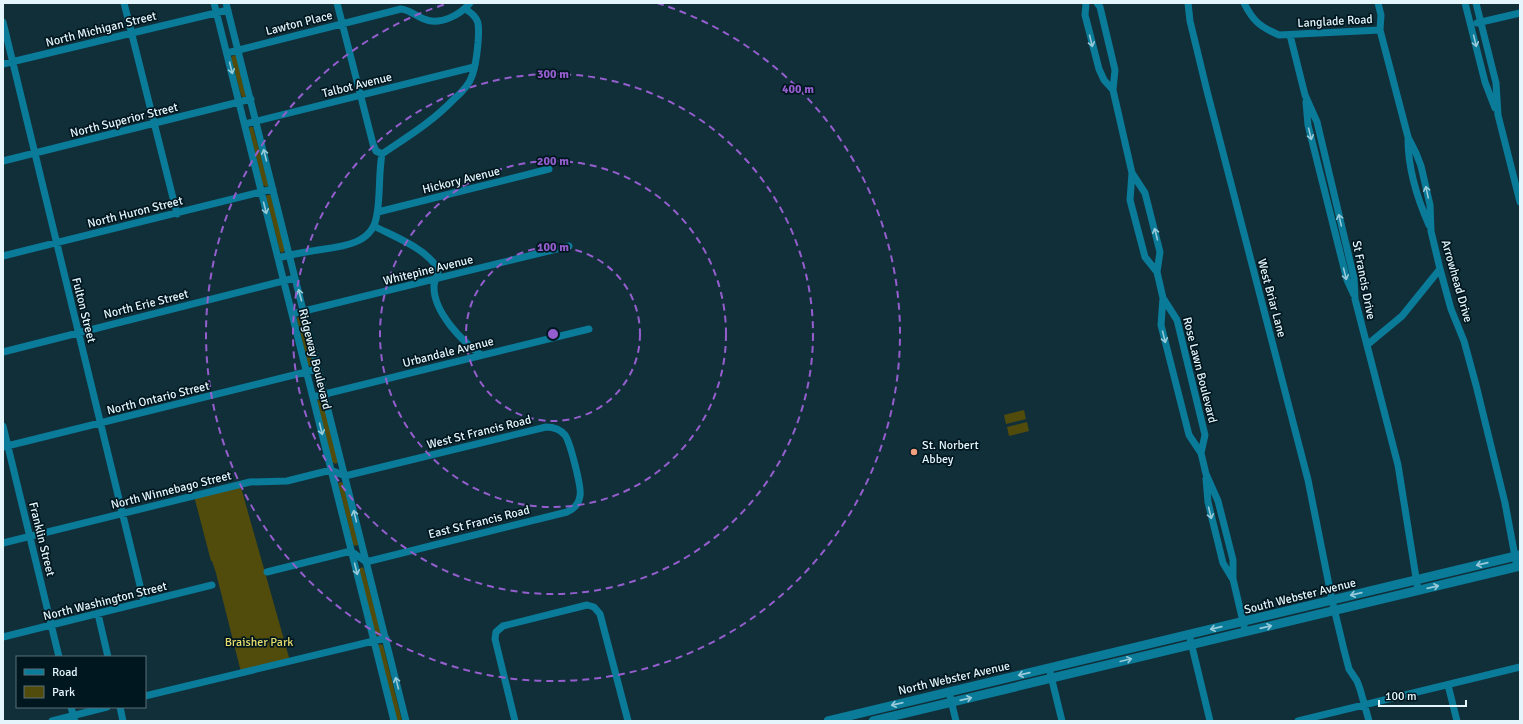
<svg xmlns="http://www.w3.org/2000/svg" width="1523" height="724" viewBox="0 0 1523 724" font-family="Signika,sans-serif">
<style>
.green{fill:#524c0c}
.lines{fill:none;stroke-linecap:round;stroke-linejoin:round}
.minor{stroke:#0a7b99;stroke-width:7}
.secondary{stroke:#0a7b99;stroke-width:9}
.oneway{stroke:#98cad9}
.ring{fill:none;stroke:#955ece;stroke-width:2;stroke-dasharray:7 5}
.poi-dot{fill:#f2a17e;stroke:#001720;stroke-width:1.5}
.labels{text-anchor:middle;stroke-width:3.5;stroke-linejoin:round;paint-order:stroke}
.street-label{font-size:12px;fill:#e4f5fb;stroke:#001720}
.poi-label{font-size:12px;fill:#e4f5fb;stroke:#001720;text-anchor:start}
.park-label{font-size:12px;fill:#e8de6c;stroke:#001720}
.centre{fill:#955ece;stroke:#001720;stroke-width:2}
.ring-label{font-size:12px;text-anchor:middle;font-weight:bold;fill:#955ece;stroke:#001720;stroke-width:3.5;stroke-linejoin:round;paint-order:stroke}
</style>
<rect width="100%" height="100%" fill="#112f39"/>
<!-- green -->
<path class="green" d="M236,55L246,96L243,98L241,95L231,58L232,56Z
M250,127H253L268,183V186L266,187L263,185L249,129Z
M267,195H271L285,250L282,253L280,251L266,197Z
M298,317H300L302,319L313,365L312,367L308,365L297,319Z
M320,399L323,401L338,462L336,464L332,462L317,401Z
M1024,410L1026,419L1006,424L1004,415Z
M1027,422L1029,431L1009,436L1007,427Z
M341,482L343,483L358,543V545L355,546L353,544L338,483Z
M240,484L290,661L241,672L216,573L212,561H211L194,496Z
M362,567L364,569L381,632L380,635L377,636L375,634L359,569Z
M380,644L383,645L402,721H397L378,646Z"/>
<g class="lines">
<!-- minor -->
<path class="minor" d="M124,3L177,214
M214,3L394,721
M226,3L406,721
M1086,3L1085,15L1099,69L1104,80L1113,90
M1097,3L1100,7L1115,70L1113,90L1132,173L1145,193L1160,252L1157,272L1163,298L1177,320L1205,435L1201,453L1206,474L1218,501L1233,560V579L1244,626
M1188,3L1190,21L1207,91L1308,480L1332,600L1344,650L1349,669L1357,681L1360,689L1369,721
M1244,3C1253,21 1260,27 1279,35L1380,30
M1378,3L1381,15L1380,30L1408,137L1416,153L1421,166L1430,205L1431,231L1440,269L1451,309L1464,341L1476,385L1505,503L1517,567
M1465,3L1485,82L1495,108
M1476,3L1496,83L1498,115L1520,202
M3,22L144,602
M1477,23L1520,13
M1290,35L1305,95L1317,122L1354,278L1355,299L1398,465L1418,590
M227,53L401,9C410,10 416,16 424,19C440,26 460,15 470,3
M3,64L228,10
M1306,102L1308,125L1347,280L1354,295
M245,124L474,67
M1408,139C1408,169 1417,198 1429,225
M382,154C407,137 432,122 453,100C460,94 469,86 472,76C476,66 477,54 478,43C479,26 481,18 465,9
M3,161L251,99
M1132,173L1130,200L1145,257L1157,272
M378,212L549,169
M374,226C393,236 423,247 436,266C441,273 434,279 434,286C433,312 462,341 481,355
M3,256L273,189
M278,258C289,255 300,253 312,251C334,247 370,247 376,219C381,198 378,176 382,154L376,151L373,144L337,3
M1163,298L1161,325L1189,435L1201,453
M292,314L569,246
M1367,345L1402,316L1440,269
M3,352L295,278
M313,397L589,329
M3,426L59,657
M3,447L318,369
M1206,479L1208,502L1223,563L1232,578
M3,543L250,482L287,481L331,470L345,476L546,427C553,427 560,429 565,435C570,442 582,488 580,496C579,503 574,509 567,512L366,562L351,551L267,572
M98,614L108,657
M1189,634L1210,721
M3,637L212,585
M1049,668L1062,721
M1448,685L1457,721
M949,692L956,721
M145,696L386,638
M71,707L75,721
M120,707L123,721
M52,721L107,707
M515,721L495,639L496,632L503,626L587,605L594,607L600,614L628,721
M1298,721L1520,667"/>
<!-- secondary -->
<path class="secondary" d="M828,721L1520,555
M873,721L1520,566"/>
</g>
<!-- one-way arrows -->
<defs><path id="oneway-shaft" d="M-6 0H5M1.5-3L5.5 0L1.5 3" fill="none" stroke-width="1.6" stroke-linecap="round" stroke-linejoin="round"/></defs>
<g class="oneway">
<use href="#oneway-shaft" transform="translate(1091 41) rotate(76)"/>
<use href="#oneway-shaft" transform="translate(1475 41) rotate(76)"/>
<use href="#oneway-shaft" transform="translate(231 68) rotate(76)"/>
<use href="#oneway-shaft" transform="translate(1310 134) rotate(76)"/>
<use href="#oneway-shaft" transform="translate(265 155) rotate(-104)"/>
<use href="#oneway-shaft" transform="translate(1427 192) rotate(-102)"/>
<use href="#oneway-shaft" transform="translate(265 208) rotate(76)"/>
<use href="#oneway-shaft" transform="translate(1340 220) rotate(-103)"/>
<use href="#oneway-shaft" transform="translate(1156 234) rotate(-104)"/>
<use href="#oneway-shaft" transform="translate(1345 274) rotate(76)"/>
<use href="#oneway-shaft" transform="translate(300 295) rotate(-105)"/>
<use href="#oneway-shaft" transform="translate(1164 337) rotate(76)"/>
<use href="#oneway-shaft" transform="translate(321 429) rotate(76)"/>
<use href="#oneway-shaft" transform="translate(1210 513) rotate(76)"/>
<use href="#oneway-shaft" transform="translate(355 516) rotate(-104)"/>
<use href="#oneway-shaft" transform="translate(1482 564) rotate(167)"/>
<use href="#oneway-shaft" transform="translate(356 569) rotate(76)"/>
<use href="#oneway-shaft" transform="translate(1433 587) rotate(-13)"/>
<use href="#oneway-shaft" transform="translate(1356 594) rotate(167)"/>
<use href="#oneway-shaft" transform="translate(1266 627) rotate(-13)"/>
<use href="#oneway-shaft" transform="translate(1216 628) rotate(167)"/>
<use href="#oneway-shaft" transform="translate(1126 660) rotate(-14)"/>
<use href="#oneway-shaft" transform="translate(1024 674) rotate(167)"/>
<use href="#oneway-shaft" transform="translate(397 683) rotate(-104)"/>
<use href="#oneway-shaft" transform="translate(966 699) rotate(-13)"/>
<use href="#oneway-shaft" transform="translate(897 704) rotate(167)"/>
</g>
<!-- distance rings -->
<g class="ring">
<circle cx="553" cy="334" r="87"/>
<circle cx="553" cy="334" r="173"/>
<circle cx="553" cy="334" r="260"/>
<path d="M657 3A347 347 0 1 1 449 3"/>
</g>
<!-- markers -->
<circle class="poi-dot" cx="914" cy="452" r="4"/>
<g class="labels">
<!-- street labels -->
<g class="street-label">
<text transform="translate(1335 21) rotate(-3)" y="4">Langlade Road</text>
<text transform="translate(299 23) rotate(-14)" y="4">Lawton Place</text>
<text transform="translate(101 29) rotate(-14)" y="4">North Michigan Street</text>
<text transform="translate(357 85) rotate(-14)" y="4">Talbot Avenue</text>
<text transform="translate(124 120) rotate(-14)" y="4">North Superior Street</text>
<text transform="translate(461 180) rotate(-14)" y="4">Hickory Avenue</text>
<text transform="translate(135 212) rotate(-14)" y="4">North Huron Street</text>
<text transform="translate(428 270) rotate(-14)" y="4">Whitepine Avenue</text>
<text transform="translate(1364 280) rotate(79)" y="4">St Francis Drive</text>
<text transform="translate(1457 281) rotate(74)" y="4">Arrowhead Drive</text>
<text transform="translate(1272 298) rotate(75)" y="4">West Briar Lane</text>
<text transform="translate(146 304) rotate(-14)" y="4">North Erie Street</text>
<text transform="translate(84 310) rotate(76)" y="4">Fulton Street</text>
<text transform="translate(448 352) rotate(-14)" y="4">Urbandale Avenue</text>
<text transform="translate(315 359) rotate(76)" y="4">Ridgeway Boulevard</text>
<text transform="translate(1200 370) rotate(76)" y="4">Rose Lawn Boulevard</text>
<text transform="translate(158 398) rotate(-14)" y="4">North Ontario Street</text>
<text transform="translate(479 432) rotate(-14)" y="4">West St Francis Road</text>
<text transform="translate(171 490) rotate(-14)" y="4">North Winnebago Street</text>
<text transform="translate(479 522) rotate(-14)" y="4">East St Francis Road</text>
<text transform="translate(42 539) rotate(76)" y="4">Franklin Street</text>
<text transform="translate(1300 596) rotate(-14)" y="4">South Webster Avenue</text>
<text transform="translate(105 601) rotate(-14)" y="4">North Washington Street</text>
<text transform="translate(954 678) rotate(-13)" y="4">North Webster Avenue</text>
</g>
<!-- poi labels -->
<g class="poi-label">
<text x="922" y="449">St. Norbert<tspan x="922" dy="14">Abbey</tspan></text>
</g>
<!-- park labels -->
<g class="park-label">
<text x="259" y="646">Braisher Park</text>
</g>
</g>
<circle cx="553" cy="334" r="6" class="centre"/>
<g class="ring-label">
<text x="553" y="78">300 m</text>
<text x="798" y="93">400 m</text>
<text x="553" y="165">200 m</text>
<text x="553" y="251">100 m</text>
</g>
<!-- border -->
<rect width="1523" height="724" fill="none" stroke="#e4f5fb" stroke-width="8"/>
<!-- legend -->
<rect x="16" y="656" width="130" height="52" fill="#001720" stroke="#5b7078"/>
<rect x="24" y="669" width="20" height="6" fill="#0a7b99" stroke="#5b7078"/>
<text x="52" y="676" font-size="12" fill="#e4f5fb">Road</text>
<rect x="24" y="686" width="20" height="12" fill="#524c0c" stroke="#5b7078"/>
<text x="52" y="696" font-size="12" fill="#e4f5fb">Park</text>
<!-- scale -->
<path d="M1379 700v6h87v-6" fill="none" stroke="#e4f5fb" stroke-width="2"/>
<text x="1385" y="700" font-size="12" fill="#e4f5fb" stroke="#001720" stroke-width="3" paint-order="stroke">100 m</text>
</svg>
